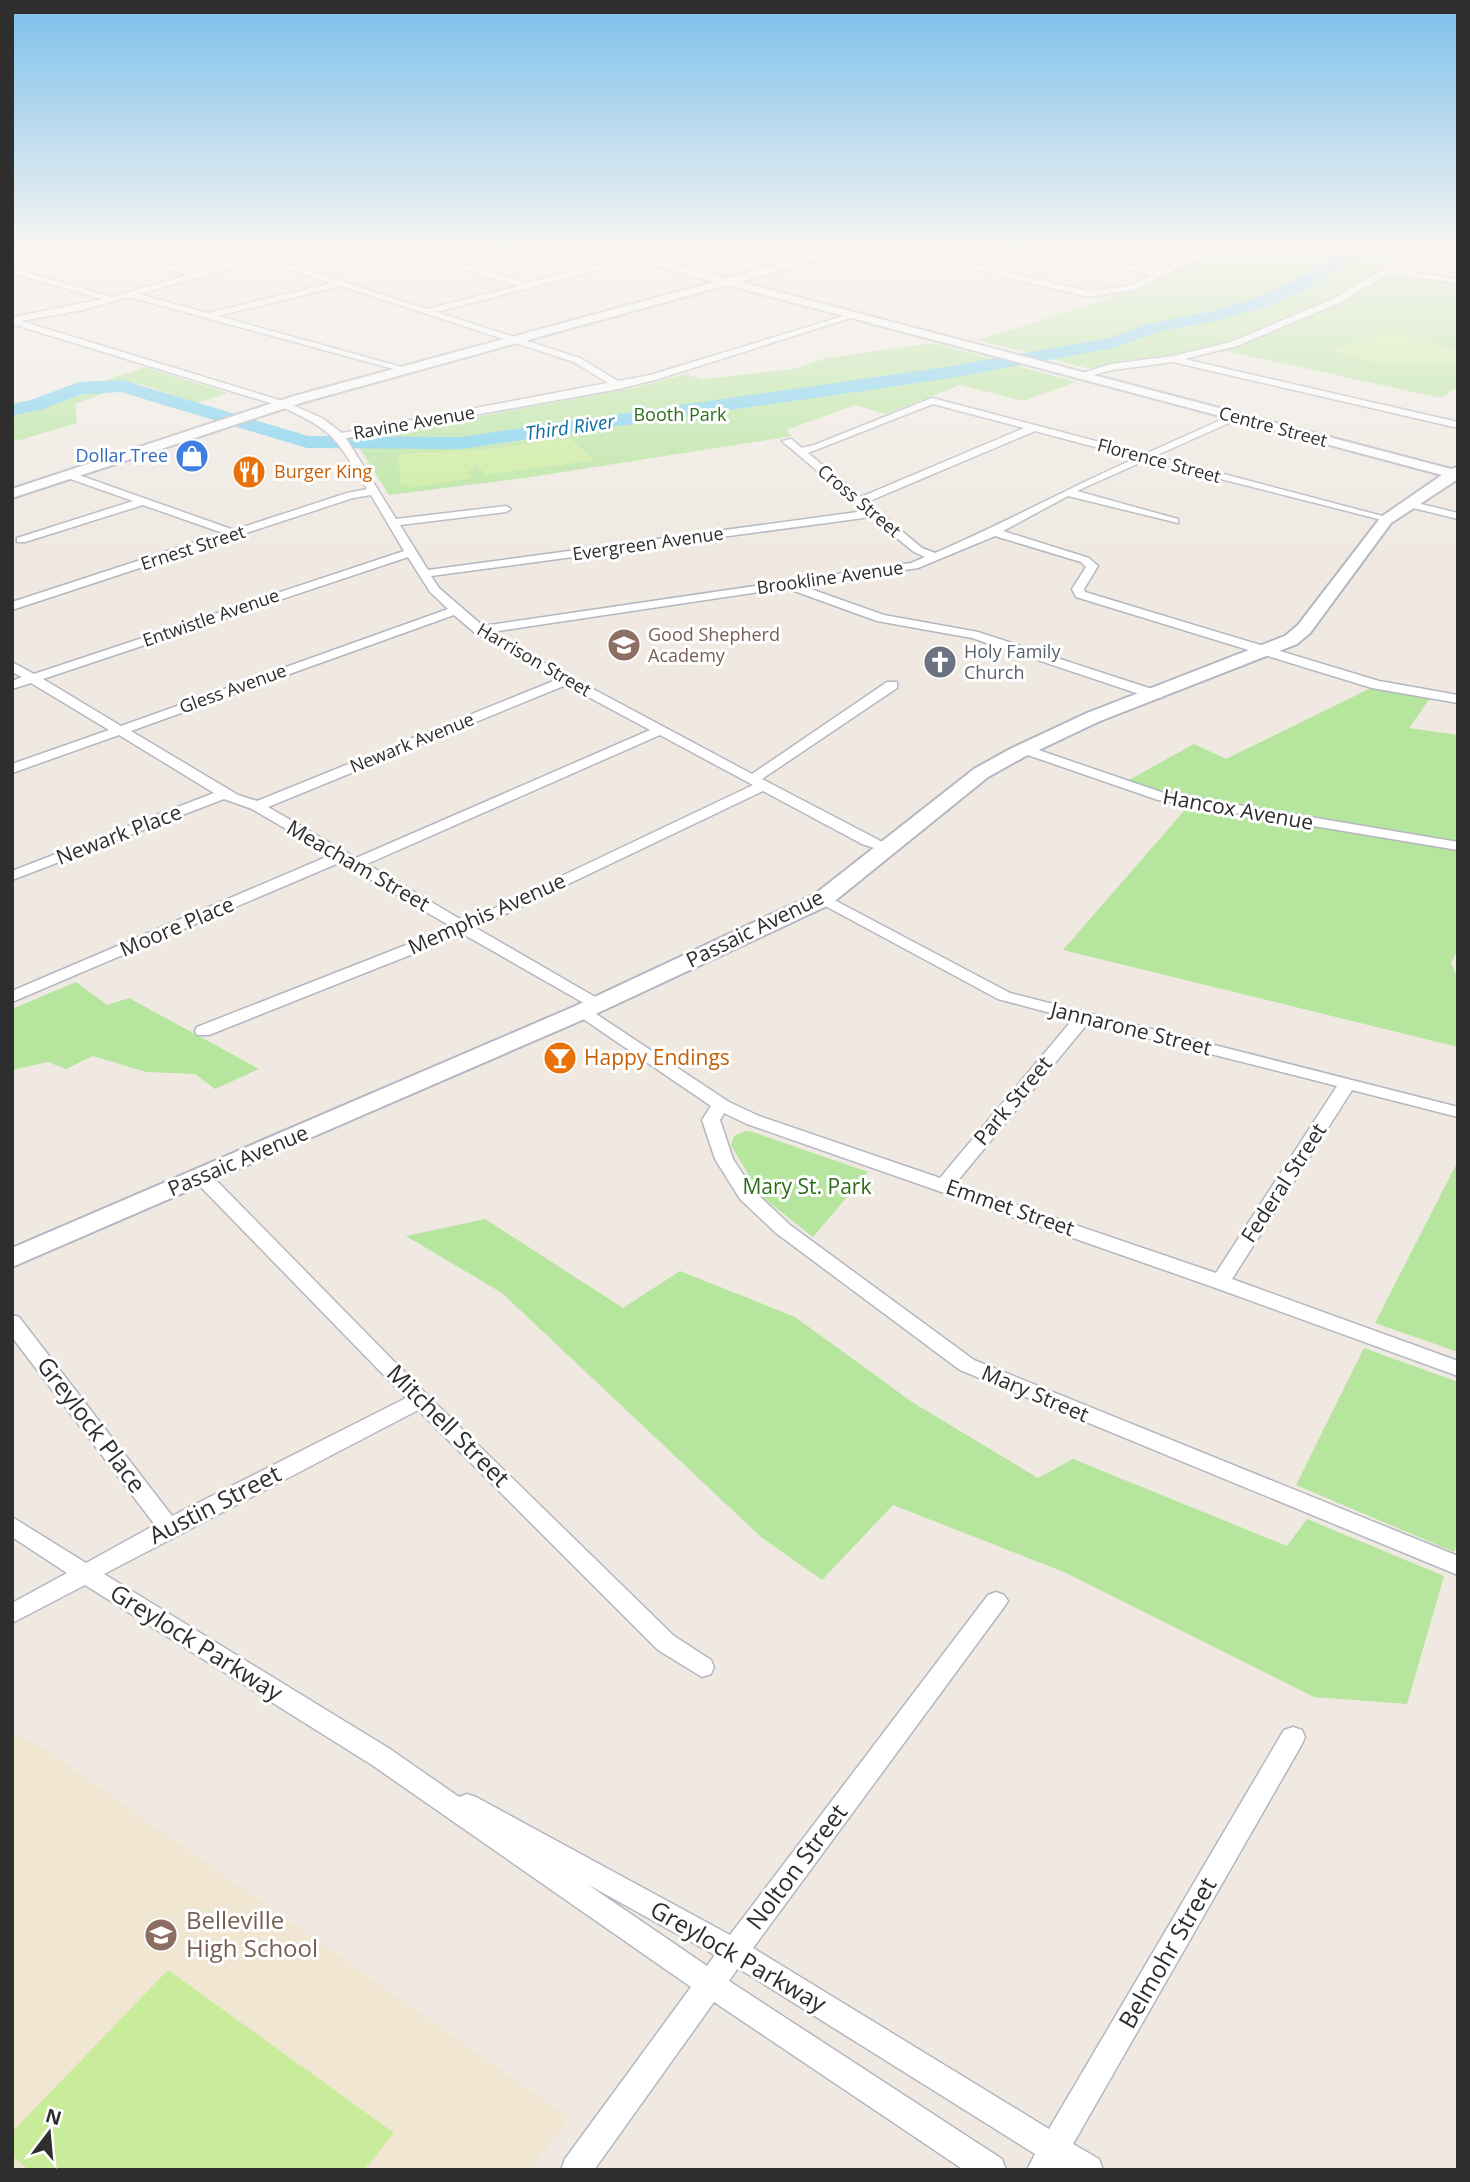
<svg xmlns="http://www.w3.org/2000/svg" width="1470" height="2182" viewBox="0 0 1470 2182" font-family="'Open Sans',sans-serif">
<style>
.education{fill:#f0e6d1}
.green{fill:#b6e59e}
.pitch{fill:#c9ec9a}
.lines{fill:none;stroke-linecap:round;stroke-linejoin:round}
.river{fill:#75cff0;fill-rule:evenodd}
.street-casing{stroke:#b4b7c1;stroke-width:3}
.secondary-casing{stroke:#b4b7c1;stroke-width:4}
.street{fill:#fff;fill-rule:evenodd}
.secondary{fill:#fff;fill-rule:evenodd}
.labels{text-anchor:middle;stroke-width:6;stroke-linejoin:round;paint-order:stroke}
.far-park-label{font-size:18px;fill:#2c6e1b;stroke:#fff}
.far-street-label{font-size:18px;fill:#2e2e2e;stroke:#fff}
.far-shop-label{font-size:18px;fill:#366cbe;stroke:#fff;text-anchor:end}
.far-food-label{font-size:18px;fill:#c56008;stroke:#fff;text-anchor:start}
.far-education-label{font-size:18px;fill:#785e54;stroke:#fff;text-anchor:start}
.far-worship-label{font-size:18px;fill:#5b616d;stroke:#fff;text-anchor:start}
.far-water-label{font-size:19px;font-style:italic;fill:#0d6fa3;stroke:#fff}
.street-label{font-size:21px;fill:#2e2e2e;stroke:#fff}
.food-label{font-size:21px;fill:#c56008;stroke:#fff;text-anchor:start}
.park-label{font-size:21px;fill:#2c6e1b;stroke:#fff}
.near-street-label{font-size:24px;fill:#2e2e2e;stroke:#fff}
.near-education-label{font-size:24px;fill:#785e54;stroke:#fff;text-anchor:start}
</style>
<rect width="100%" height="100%" fill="#efe9e1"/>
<!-- education -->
<path class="education" d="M12,1731L49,1752L569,2118L530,2170H12Z"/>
<!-- green -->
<path class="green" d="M1229,247L1302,255L1324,252L1335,247H1401L1392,272L1458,281V386L1441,398L1226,351L1106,373L978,340L1105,300Z
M933,343L1076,382L1023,401L960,385L886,414L855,405L786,430L792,436L531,477L389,495L354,439L634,388L686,374L703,379L793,369L827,358Z
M145,367L228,393L197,403L140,384L113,390L75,404L77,423L20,440L12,439V407L24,406L66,388L100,382Z
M1377,685L1433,694L1409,728L1458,735V949L1451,963L1458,979V1047L1063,950L1190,804L1120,785L1194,744L1226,759Z
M76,982L107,1005L129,998L259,1069L215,1089L195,1074L146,1072L93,1056L66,1069L48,1062L12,1070V1009Z
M745,1131L753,1132L868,1172L813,1237L761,1196L731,1145L734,1136Z
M1458,1161V1352L1375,1323Z
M485,1219L623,1308L680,1271L795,1317L912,1402L1038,1478L1073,1459L1287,1546L1307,1519L1444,1576L1407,1704L1314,1697L1064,1572L893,1505L822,1580L761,1537L502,1293L406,1236Z
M1364,1348L1458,1382V1542L1454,1552L1296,1485Z"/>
<!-- pitch -->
<path class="pitch" d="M1391,332L1458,351V362C1416,369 1372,365 1332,350Z
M570,438L594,460L486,475L477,465L467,473L472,478L409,488L406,484L401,485L398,456L407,453L484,450Z
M168,1970L394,2133L364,2170H29L12,2156V2132Z"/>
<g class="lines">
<!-- river -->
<path class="river" d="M1355,247H1374L1304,290L1265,307L1220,320L1157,332L1114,348L945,379L460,449L307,448L121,392L82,394L43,409L12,416V404L31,400L79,382L122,380L308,436L460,437L945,367L1110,338L1147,324L1217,310L1253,299L1292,282Z"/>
<defs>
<path id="street" d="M88,247H99L196,273L291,247H302L269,258L427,309L518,286L395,247H406L527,283L642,255V259L436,312L580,358L618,381L650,375L850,314L857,316L655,380L619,389L346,438L396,519L506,506L511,509L506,512L400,525L428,570L865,511L782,441L791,439L802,448L814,445L932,398L1145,454L1232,415H1238V419L1155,456L1390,518V522L1146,460L1077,491L1178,519V523L1068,496L1003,531L1089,558L1098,566L1084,589L1085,592L1379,681L1458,695V703L1372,688L1076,597L1072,589L1086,567L1081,562L995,536L918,568L802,586L884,615L978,632L1161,692V698H1151L972,638L877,621L786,588L492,632L522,651L752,774L887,682H897V688L762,779L894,848L887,852L862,844L763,791L476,928L602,1001L604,1005L602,1009L596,1010L463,934L209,1035H197L195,1031L197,1027L452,927L341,862L12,1002V991L331,855L252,809L224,799L12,880V871L214,793L119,735L12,773V764L109,730L31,683L12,689V681L22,677L12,672V662L34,674L404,551L371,495L353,498L12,610V602L223,533L143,505L25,542H17V538L133,501L65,477V473H73L234,530L347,493L367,489C336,438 335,431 280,406L12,324L14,317L102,299L12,273V268L111,297L188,275ZM260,260L332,283L208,313L139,294ZM341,286L574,362L608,383L342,433L322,418L286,402L21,321L83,310L129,297L405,372V368L218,316ZM933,404L1024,428L861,497L808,453ZM1035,431L1136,458C1068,488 1003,524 935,553L922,548L867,502ZM871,517L914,552L925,557L911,563L483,626L439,588L431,576ZM408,557L430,592L448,609L121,726L43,679ZM454,615L475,633L556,680L257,801L238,795L131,731ZM566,685L650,730L356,858L268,807ZM660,735L753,785L465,922L367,864Z
M886,247H898L1088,291L1129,286L1150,275L1033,247H1045L1157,272L1211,247H1220L1134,290L1088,297Z
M1398,247H1406L1405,251L1458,259V263L1402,256L1392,269L1458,279V283L1388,274L1339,303L1237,346L1184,359L1458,422V428L1173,362L1112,370L1078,379L1073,376L1111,364L1173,356L1231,342L1333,299L1384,269Z
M1409,501L1458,513V519L1405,506L1404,504Z
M1024,745L1161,792L1458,842V850L1158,800L1019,752L1017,749Z
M823,894L1010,993L1458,1107V1117L1352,1090L1232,1279L1458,1361V1376L1213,1287L747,1124L724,1113L720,1120L733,1159L754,1191L790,1225L974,1360L1458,1556V1575L960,1370L776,1233L740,1199L715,1159L702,1120L711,1106L573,1012L581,1007L587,1008L729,1102L759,1116L940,1178L1073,1019L998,999L818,902L815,899ZM1088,1023L1337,1086L1216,1273L955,1184Z
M202,1171L209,1173L427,1395L674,1636L711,1660L714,1667L711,1674L702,1677L658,1650L418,1410L104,1574L390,1749L459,1797L467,1794L476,1797L730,1935L988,1595L996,1592L1004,1595L1008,1601L1004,1607L753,1948L1049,2129L1284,1730L1293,1727L1302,1730L1305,1737L1302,1744L1073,2144L1099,2159L1103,2170H1027L1035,2154L738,1968L729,1981L1002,2159L1006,2170H964L714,2002L594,2170H561L565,2159L691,1987L372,1765L85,1585L12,1623V1603L67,1573L12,1537V1517L86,1563L155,1525L12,1337V1315L19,1317L172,1516L406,1398L195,1181L193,1177L195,1173ZM587,1884L715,1955L707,1966Z"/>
<path id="secondary" d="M596,247H612L727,278L842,247H858L857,249L740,282L1451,469L1458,467V479L1391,523L1310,633L1297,644L1100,721L1024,757L988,777L831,904L589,1017L12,1267V1248L573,1007L815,894L974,769L1010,749L1087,713L1285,636L1298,625L1381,517L1442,475L727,285L304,402L12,498V489L294,396L714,282L597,249Z"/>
</defs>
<!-- street casing -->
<use href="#street" class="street-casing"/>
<!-- secondary casing -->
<use href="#secondary" class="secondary-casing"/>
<!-- street -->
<use href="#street" class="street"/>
<!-- secondary -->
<use href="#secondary" class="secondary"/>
</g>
<!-- sky -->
<linearGradient id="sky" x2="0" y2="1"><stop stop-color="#7abfeb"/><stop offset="0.45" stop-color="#f8f5f2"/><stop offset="1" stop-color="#f8f5f2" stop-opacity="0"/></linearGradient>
<rect width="1470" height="552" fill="url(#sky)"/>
<!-- icons -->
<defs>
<symbol id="shop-disc" viewBox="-11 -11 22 22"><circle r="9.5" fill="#3f7fe0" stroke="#fff"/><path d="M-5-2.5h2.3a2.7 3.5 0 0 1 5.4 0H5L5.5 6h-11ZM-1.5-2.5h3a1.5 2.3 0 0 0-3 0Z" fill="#fff"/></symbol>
<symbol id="restaurant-disc" viewBox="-11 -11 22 22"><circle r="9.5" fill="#e8710a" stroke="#fff"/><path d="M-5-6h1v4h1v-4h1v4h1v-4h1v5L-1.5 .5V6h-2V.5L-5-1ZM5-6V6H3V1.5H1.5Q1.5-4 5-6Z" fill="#fff"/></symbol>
<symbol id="school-disc" viewBox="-11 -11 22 22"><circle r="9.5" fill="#8d6e63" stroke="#fff"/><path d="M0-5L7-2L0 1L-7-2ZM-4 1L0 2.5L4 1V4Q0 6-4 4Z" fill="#fff"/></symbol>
<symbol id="church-disc" viewBox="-11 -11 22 22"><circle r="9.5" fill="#6b7280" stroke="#fff"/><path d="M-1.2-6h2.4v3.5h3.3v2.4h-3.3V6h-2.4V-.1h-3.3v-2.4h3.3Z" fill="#fff"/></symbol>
<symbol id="bar-disc" viewBox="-11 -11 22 22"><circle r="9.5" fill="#e8710a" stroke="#fff"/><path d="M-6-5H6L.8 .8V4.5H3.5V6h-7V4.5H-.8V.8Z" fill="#fff"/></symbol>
</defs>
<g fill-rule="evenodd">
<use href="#shop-disc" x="173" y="437" width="38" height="38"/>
<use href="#restaurant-disc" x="230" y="453" width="38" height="38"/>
<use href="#school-disc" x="605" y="626" width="38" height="38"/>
<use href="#church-disc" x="921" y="643" width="38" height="38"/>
<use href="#bar-disc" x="541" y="1039" width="38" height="38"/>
<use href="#school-disc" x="142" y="1916" width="38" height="38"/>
</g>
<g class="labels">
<!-- far-park labels -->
<g class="far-park-label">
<text x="680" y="421">Booth Park</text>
</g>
<!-- far-street labels -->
<g class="far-street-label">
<text transform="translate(414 423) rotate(-10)" y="6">Ravine Avenue</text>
<text transform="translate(1273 427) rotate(15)" y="6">Centre Street</text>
<text transform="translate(1159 461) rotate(15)" y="6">Florence Street</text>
<text transform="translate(859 501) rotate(40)" y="6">Cross Street</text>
<text transform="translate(648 544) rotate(-8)" y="6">Evergreen Avenue</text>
<text transform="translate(193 548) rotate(-18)" y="6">Ernest Street</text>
<text transform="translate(830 578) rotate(-8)" y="6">Brookline Avenue</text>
<text transform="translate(211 618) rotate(-19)" y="6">Entwistle Avenue</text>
<text transform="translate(534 660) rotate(30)" y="6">Harrison Street</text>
<text transform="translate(233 689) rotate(-20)" y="6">Gless Avenue</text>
<text transform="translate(412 743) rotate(-22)" y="6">Newark Avenue</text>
</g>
<!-- far-shop labels -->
<g class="far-shop-label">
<text x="168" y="462">Dollar Tree</text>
</g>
<!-- far-food labels -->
<g class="far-food-label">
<text x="274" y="478">Burger King</text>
</g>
<!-- far-education labels -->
<g class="far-education-label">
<text x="648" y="641">Good Shepherd<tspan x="648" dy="21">Academy</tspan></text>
</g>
<!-- far-worship labels -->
<g class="far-worship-label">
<text x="964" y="658">Holy Family<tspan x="964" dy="21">Church</tspan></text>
</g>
<!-- far-water labels -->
<g class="far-water-label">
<text transform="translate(570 427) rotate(-8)" y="7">Third River</text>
</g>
<!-- street labels -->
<g class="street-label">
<text transform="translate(1238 810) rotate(10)" y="7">Hancox Avenue</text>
<text transform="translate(119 835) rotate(-21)" y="7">Newark Place</text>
<text transform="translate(358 866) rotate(30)" y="7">Meacham Street</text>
<text transform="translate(487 914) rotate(-24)" y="7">Memphis Avenue</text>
<text transform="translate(177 927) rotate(-23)" y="7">Moore Place</text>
<text transform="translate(755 929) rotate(-26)" y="7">Passaic Avenue</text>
<text transform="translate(1131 1029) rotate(14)" y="7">Jannarone Street</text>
<text transform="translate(1013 1101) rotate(-50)" y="7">Park Street</text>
<text transform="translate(238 1161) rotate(-23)" y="7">Passaic Avenue</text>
<text transform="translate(1284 1183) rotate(-57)" y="7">Federal Street</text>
<text transform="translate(1010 1208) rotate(19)" y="7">Emmet Street</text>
<text transform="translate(1035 1394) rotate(23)" y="7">Mary Street</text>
</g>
<!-- food labels -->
<g class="food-label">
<text x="584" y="1065">Happy Endings</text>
</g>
<!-- park labels -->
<g class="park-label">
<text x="807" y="1194">Mary St. Park</text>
</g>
<!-- near-street labels -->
<g class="near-street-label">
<text transform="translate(91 1425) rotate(53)" y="8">Greylock Place</text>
<text transform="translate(448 1426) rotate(45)" y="8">Mitchell Street</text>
<text transform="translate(215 1505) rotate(-27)" y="8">Austin Street</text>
<text transform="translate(196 1643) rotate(32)" y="8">Greylock Parkway</text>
<text transform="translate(797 1867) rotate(-53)" y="8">Nolton Street</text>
<text transform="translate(1168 1953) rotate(-60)" y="8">Belmohr Street</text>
<text transform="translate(738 1957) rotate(30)" y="8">Greylock Parkway</text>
</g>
<!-- near-education labels -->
<g class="near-education-label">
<text x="186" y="1929">Belleville<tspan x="186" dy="28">High School</tspan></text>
</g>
</g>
<!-- border -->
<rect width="1470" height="2182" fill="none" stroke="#2e2e2e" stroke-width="28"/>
<!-- north arrow -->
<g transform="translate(49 2133) rotate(16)" stroke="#ffffff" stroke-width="5" paint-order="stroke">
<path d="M0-5L12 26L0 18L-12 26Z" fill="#2e2e2e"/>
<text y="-10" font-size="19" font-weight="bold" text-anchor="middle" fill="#2e2e2e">N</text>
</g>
</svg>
